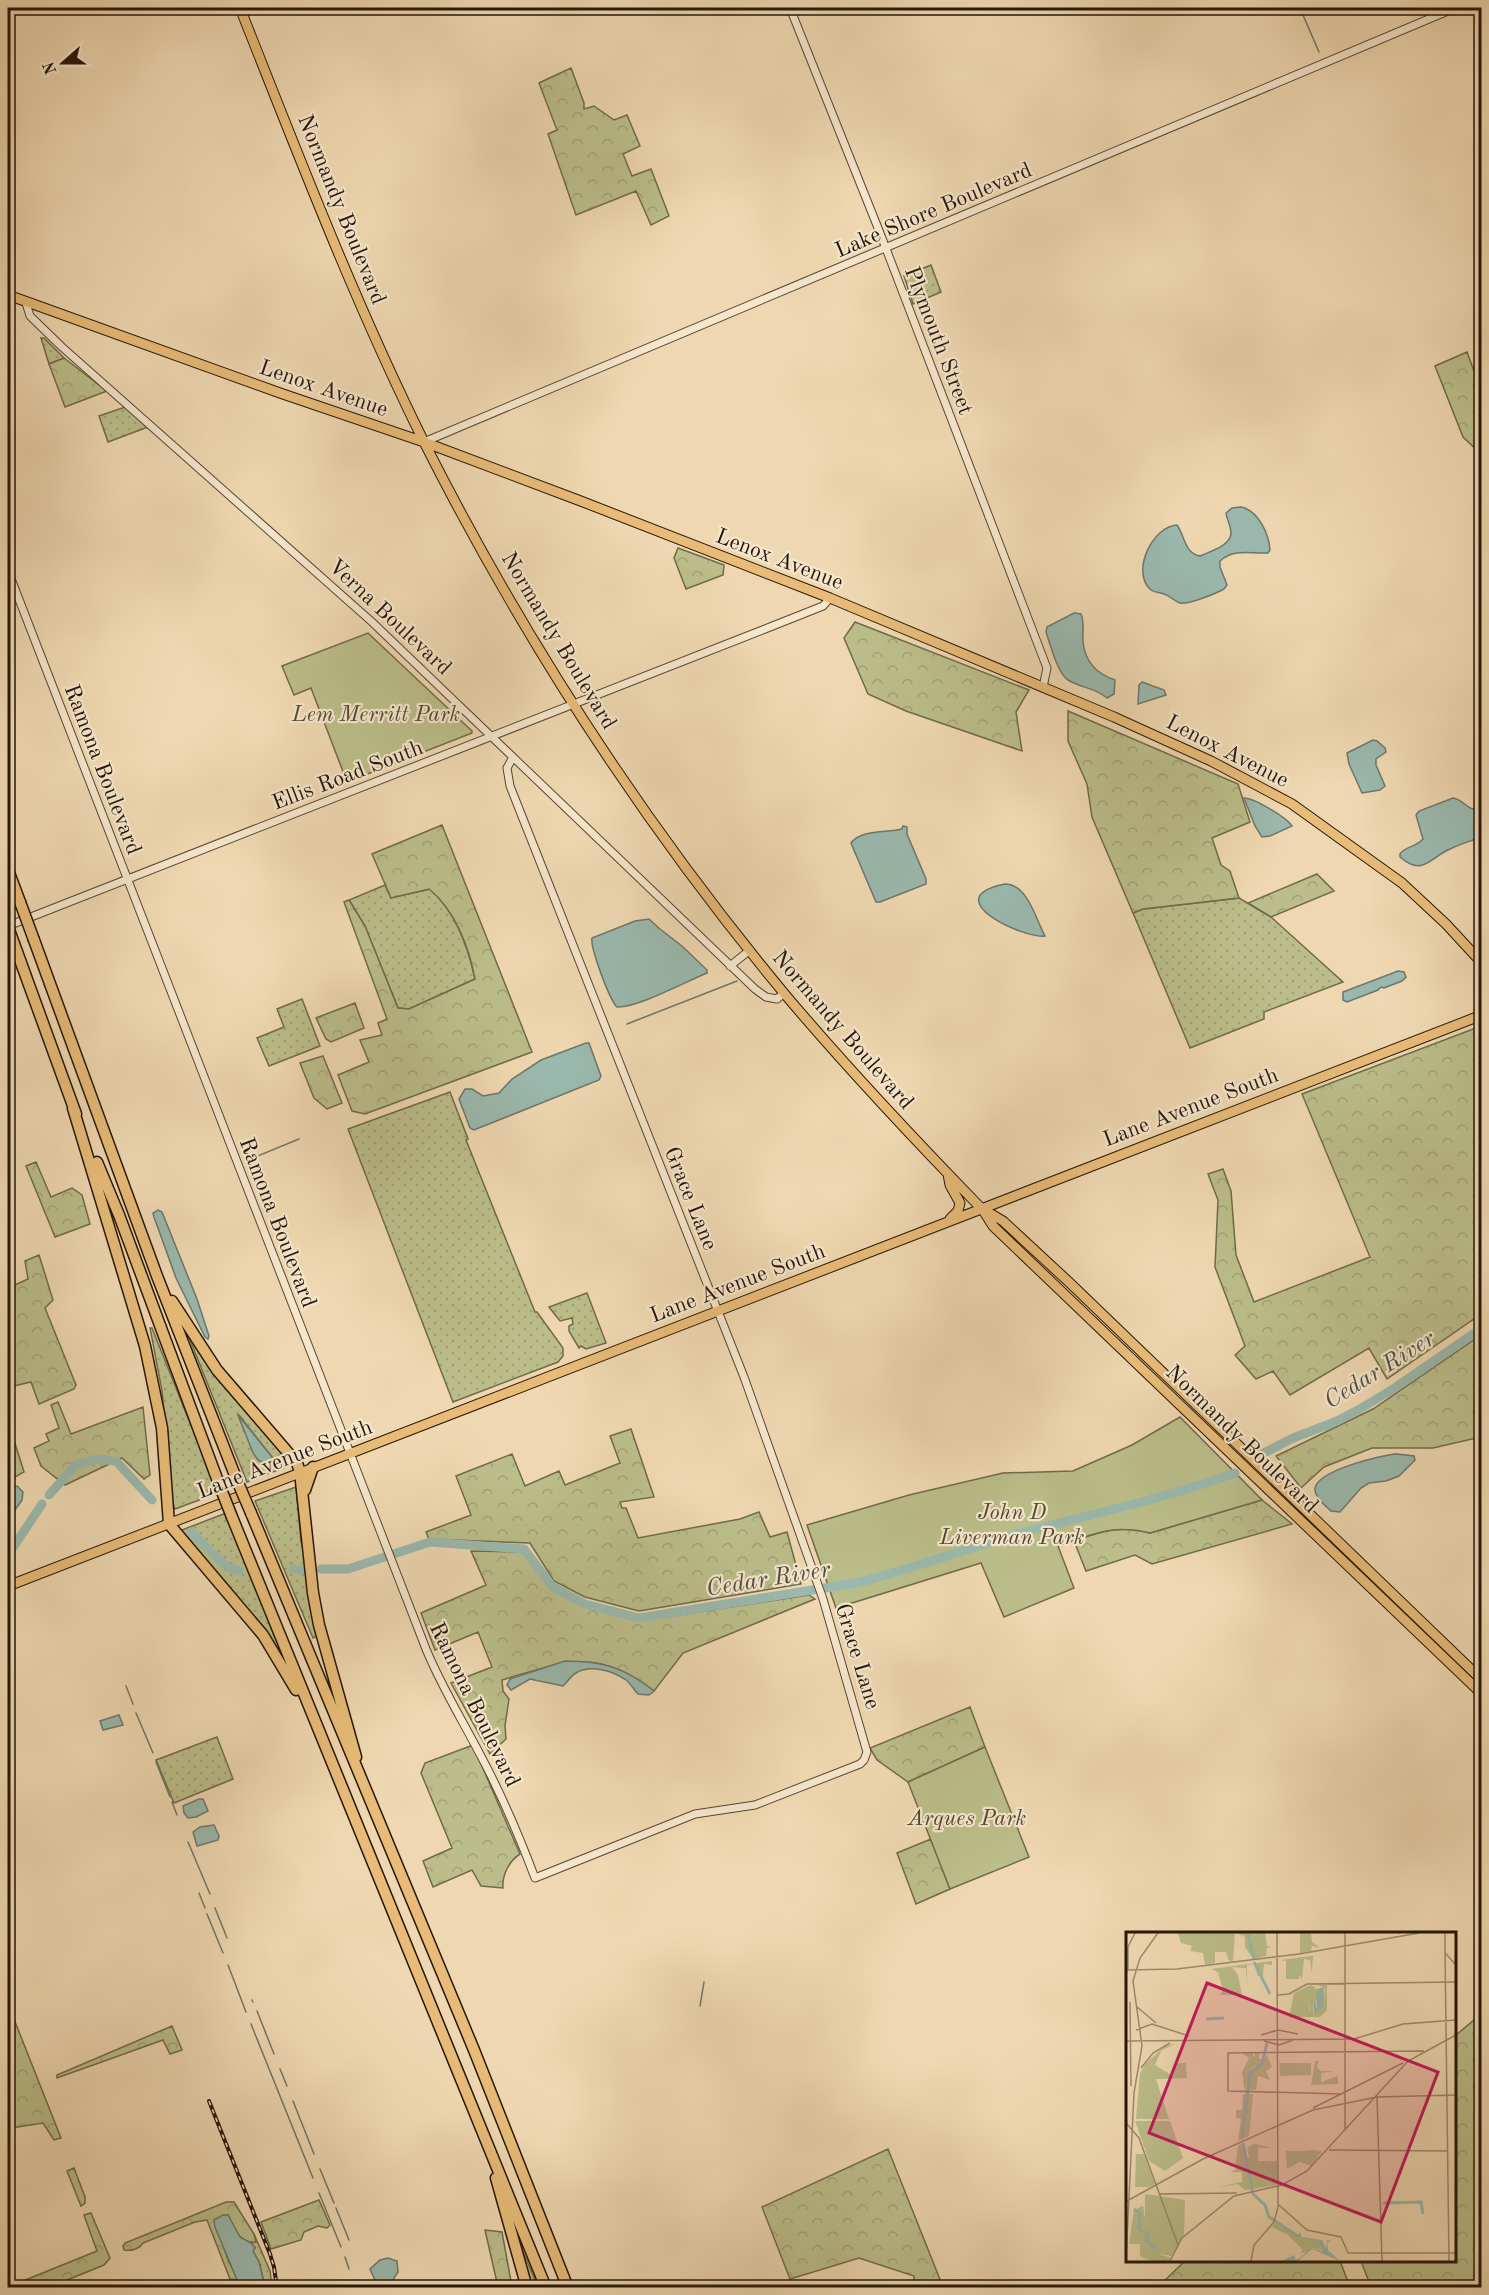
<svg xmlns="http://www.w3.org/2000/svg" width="1489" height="2295" viewBox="0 0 1489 2295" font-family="'Old Standard TT',serif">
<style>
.grass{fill:url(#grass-dots);stroke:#706a49;stroke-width:1.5;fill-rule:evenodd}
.forest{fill:url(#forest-crowns);stroke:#706a49;stroke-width:1.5}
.park{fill:#bbbe8a;stroke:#706a49;stroke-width:1.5}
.water{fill:#9ab9ae;stroke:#6c776c;stroke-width:1.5}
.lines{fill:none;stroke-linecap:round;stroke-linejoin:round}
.stream{stroke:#6c776c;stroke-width:1.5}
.river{stroke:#9ab9ae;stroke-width:9}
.minor-casing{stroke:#584632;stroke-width:9}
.major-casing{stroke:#261508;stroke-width:11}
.highway-casing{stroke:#261508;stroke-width:13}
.minor{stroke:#f5e6cc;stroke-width:7}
.major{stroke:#e8bc78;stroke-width:9}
.highway{stroke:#e8bc78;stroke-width:10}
.rail-casing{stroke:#261508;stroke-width:4}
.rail{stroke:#f5e6cc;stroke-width:1.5;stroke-dasharray:4.5;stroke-linecap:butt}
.highway-bridge-casing{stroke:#261508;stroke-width:13;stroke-linecap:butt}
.highway-bridge{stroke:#e8bc78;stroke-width:10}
.labels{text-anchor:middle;stroke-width:4.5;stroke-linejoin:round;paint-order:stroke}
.street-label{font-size:22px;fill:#261508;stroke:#f5e6cc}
.park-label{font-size:22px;font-style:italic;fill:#53482f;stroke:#f5e6cc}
.water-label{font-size:24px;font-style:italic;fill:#4f4e42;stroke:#f5e6cc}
.inset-river{fill:none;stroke:#9ab9ae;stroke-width:3}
.inset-road{fill:none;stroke:#9f8a6d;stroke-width:1.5}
.view{fill:#c2185b;fill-opacity:0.15;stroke:#c2185b;stroke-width:3}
.inset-edge{fill:none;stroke:#261508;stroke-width:3}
</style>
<defs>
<pattern id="grass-dots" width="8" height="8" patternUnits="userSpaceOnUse" patternTransform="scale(1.5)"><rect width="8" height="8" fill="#bbbe8a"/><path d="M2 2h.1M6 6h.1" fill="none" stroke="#a1a276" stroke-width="1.8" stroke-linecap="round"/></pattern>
<pattern id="forest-crowns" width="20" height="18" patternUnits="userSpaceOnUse" patternTransform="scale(1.5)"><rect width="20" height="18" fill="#bbbe8a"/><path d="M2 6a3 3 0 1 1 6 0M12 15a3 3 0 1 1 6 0" fill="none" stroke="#a1a276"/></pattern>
</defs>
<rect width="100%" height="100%" fill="#efd8b1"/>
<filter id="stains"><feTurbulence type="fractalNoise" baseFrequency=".00333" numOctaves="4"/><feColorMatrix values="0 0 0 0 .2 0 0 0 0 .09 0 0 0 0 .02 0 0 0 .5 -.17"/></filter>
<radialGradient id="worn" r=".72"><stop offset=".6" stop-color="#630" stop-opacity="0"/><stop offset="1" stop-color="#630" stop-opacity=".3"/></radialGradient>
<!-- grass -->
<path class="grass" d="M931,265L941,292L913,304L904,276Z
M41,338H44L64,358L49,364Z
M125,407L148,427L108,442L99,416Z
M385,885L391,898L430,889C455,911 468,947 475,979L409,1009L398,1008L365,926L349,900Z
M1239,898L1271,917L1343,982L1264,1012V1019L1190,1048L1133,913L1143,909Z
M302,999L320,1046L269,1066L257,1038L284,1027L277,1009Z
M450,1092L468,1139L466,1140L535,1312H537L563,1348V1356L558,1362L453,1402L348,1129Z
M587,1293L606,1343L586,1349L581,1346L579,1348L569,1331V1326L573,1324L572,1318L560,1321L549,1307Z
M150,1328H152L218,1493L175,1509L173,1504L162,1391Z
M186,1330L288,1457L291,1465L247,1482ZM238,1415H239L272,1457L245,1432Z
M296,1487L301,1542L308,1561L317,1636L313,1638L255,1501Z
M226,1513L285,1663L183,1533L182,1530Z
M217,1737L233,1779L174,1803L156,1760Z
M254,2234L270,2271L272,2287H265L259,2262L252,2250L255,2248L251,2243L255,2242Z
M519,2242L538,2287H531Z"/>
<!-- forest -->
<path class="forest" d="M571,68L584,103V109L594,106L614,120L627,115L640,146L623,154L632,176L651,169L669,216L651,225L636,191L576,215L548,134L557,130L539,83Z
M1467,352L1481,390V454L1463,437L1435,366Z
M64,358L107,391L65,407L49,364Z
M678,548L724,565L723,575L686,589L674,558Z
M855,622L1029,690L1016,712L1022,751L906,711L868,694L844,638Z
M1068,711L1238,784L1250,822L1212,838L1221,865L1230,871L1239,898L1143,909L1133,913L1092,817L1087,784L1068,741Z
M442,825L532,1052L365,1114L352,1111L338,1075L369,1062L360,1040L382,1035L378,1023L387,1019L344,902L349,900L365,926L398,1008L409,1009L475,979C469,947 455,910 429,889L391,898L372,854Z
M1317,874L1334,891L1271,917L1248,903Z
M355,1003L364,1028L331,1042L326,1039L316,1018Z
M1481,1026V1314L1387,1379L1369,1348L1290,1395L1273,1371L1256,1379L1235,1355L1245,1346L1215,1267L1218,1200L1208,1174L1223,1169L1231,1191L1236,1255L1254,1302L1370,1257L1302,1094Z
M323,1056L342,1103L327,1109L314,1098L300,1063Z
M36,1162L51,1197L72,1188L82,1195L90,1224L55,1237L26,1166Z
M39,1255L53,1300L45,1308L76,1385L74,1389L39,1404L31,1382L9,1387L8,1383V1288L28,1279L25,1261Z
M1481,1335V1437L1433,1448H1372L1324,1467L1301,1488L1276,1456L1373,1409Z
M58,1402L71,1434L143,1407L150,1475L144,1479L122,1458L65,1485L41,1466L34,1448L49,1441L46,1434L59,1428L51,1405Z
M8,1421L24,1472L8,1481Z
M631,1429L654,1497L620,1502L622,1508H626L638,1538L740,1519L759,1512L770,1537L787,1532L801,1584L639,1611L585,1597L554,1581L530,1543L429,1539L426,1532L471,1515L456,1476L512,1454L525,1486L559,1471L565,1485L620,1463L610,1436Z
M1262,1500L1292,1524L1152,1564L1135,1555L1086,1571L1074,1541C1103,1531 1119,1525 1150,1533Z
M471,1551L522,1552L550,1588L584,1606L639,1621L809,1595L815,1599L683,1653L654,1691C599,1647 564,1661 502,1680L503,1691L509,1699L505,1726L506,1739L490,1754L451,1683L492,1667L478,1632L435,1650L421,1613L486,1585Z
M970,1707L985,1747L908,1782L877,1760L870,1748Z
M473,1745L520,1854C509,1861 502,1875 503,1888L481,1886L472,1870L433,1887L423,1861L452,1848L421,1773L425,1763Z
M931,1839L950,1889L916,1904L897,1853Z
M8,2004L61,2138L54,2140L43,2123L11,2128L8,2130Z
M1481,2014V2287H1371L1361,2261L1454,2260L1455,2036Z
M172,2026L182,2050L170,2054L163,2040L57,2078V2075Z
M888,2149L943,2287H914V2276L859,2258L790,2279L762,2207Z
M74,2168L85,2197V2203L81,2206L67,2171Z
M319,2200L330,2225L327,2228L318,2226L304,2232L301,2240L271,2249L261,2222Z
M226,2202H234L254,2234L256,2242C239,2244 234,2228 228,2215L215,2220L228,2260L238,2280L230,2279L207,2220L195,2222L143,2243C139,2249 132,2251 124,2250L123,2246L125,2243Z
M91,2213L110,2258L104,2265L50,2287H8L97,2251L84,2215Z
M485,2230L502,2232L512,2287H498Z
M1186,2260L1340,2261L1350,2287H1158Z"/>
<!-- park -->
<path class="park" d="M368,633L472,731V733L347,782L311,688L294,695L282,666Z
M1180,1417L1262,1500L1150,1533C1112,1524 1093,1534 1058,1546L1074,1588L1004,1617L981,1563L836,1608L807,1525L909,1495L1003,1473L1073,1471L1132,1445Z
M985,1747L1029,1857L950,1889L908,1782Z"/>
<!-- water -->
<path class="water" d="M1241,507C1258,510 1269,534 1270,550L1268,553C1250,554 1235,548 1220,561V567L1227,585L1224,589C1217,593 1188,605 1180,603C1174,601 1170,596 1164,594C1160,592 1155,593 1151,590C1130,572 1153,526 1177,525C1185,536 1184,553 1200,556C1209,552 1231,546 1231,533C1231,526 1227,520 1226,513L1232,508Z
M1074,613L1081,614C1085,624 1082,633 1083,642C1085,662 1097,674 1115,680L1114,694L1107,698C1096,688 1081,688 1068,680C1058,674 1050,644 1046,632L1047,627Z
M1142,682L1164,690L1166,695L1138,704L1139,685Z
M1373,740L1377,741L1385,748L1386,752L1376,759V765L1385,786L1380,790L1362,793L1349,764L1347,753Z
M1244,798C1254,798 1286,817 1292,826L1270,836L1262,837L1255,826Z
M1453,798C1465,800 1467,812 1481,809V837C1471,841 1460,844 1450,849C1429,858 1423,877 1400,857V854C1405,846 1415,848 1423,839L1416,815L1419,811Z
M903,826L907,827V834L926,879V884L880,902H876L851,843C861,829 887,833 902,829Z
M1005,884C1028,884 1036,920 1045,936C1024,939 935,898 1005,884Z
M649,919L660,929L682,946L707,970V973C685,982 637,1008 617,1007C609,999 590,947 592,938L635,921Z
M1398,971L1404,972L1406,977L1402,981L1384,988L1381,987L1378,990L1347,1002L1343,1000V992Z
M586,1043H589L601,1076L599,1080L474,1130L470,1128L459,1099L465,1089H472L483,1096L499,1093L512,1079L541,1060Z
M158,1210L162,1212L197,1299L209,1336L208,1339L205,1337L176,1278L154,1217L153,1213Z
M238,1415L272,1457L270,1462L265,1464L258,1460L253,1453Z
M1397,1454L1414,1456L1415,1460L1399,1476L1386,1481L1369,1483L1361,1488L1340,1512L1331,1511C1326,1506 1314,1497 1315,1488C1319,1470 1381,1455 1397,1454Z
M17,1486L23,1492L22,1500L8,1520V1489Z
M565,1661C603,1661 625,1668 654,1691L649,1695L638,1694C634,1690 631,1684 626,1680C613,1671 591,1664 576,1673C571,1676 567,1682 563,1686L530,1679L511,1690L507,1685L510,1679Z
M119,1715L123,1725L103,1730L100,1721Z
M199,1799H203L208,1811L196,1817L188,1818L184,1813L183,1806Z
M214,1825L219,1836L218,1840L197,1846L193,1832L200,1827Z
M223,2215H228L240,2237L251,2243L255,2248L253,2251L259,2262L265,2287H240L215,2227L214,2220Z
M388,2258L397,2261L398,2272L388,2287H378L370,2269L380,2260Z"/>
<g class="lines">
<!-- stream -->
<path class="stream" d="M1300,8L1319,52
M627,1024L737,981
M248,1160L299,1139
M126,1686L133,1704
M136,1713L153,1753
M156,1762L170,1797
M172,1802L177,1815
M188,1842L210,1894
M199,1893L205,1908
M215,1908L227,1938
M207,1914L223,1953
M228,1965L246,2012
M252,2000L253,2002
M700,2006L704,1982
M257,2011L274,2054
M251,2024L313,2178
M280,2069L287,2086
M293,2101L314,2154
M320,2169L334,2203
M319,2193L341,2247
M336,2208L349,2240
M345,2257L349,2269
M354,2280L357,2288"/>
<!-- river -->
<path class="river" d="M1262,1454L1293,1438L1337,1421L1358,1410L1393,1389L1482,1328
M49,1495L76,1465L96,1459L116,1461L152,1500
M191,1532C204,1543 224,1569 239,1571
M8,1555L42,1504
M293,1569H294
M321,1569H348L430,1542L524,1549L552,1586L585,1604L639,1618L856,1583C909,1570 961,1550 1014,1535C1088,1515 1163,1499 1235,1473
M301,1570H303"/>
<defs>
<path id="minor" d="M790,8L880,233L1047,668L1043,687
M26,303L30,316L62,347L372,622L755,989L766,997L777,999L784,993
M424,442L1455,8
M8,571L426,1649C442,1688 464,1723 483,1760C503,1798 520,1838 535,1878L695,1814L755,1805L860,1764L864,1760L867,1752L823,1599L744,1377L510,786L507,768L513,757
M8,926L765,629L823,606L830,598
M730,966L750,950"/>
<path id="major" d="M240,8C298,154 354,301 424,442C523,638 643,823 783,992C846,1067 913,1138 981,1208L1003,1221L1071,1284L1482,1680
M8,295L280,393L424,442L578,500L830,598L1114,717L1211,761L1292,804L1402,883L1446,924L1482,963
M948,1174L950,1185L960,1203L958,1211L950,1219
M983,1210L993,1226L1482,1694
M8,1586L1482,1015"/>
<path id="highway" d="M8,870L20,902
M8,927L76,1114
M34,940L157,1276L236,1478
M73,1108L145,1346L162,1428L169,1524L263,1635L296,1690
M97,1162L119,1215L219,1484
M172,1301L217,1370L297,1463L300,1472L313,1593L319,1625L356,1757
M305,1490L313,1467
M251,1513L474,2050L568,2288
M232,1517L546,2288
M496,2178L527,2288"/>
</defs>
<!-- minor casing -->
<use href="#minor" class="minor-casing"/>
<!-- major casing -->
<use href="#major" class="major-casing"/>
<!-- highway casing -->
<use href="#highway" class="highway-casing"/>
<!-- minor -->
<use href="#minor" class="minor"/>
<!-- major -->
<use href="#major" class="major"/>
<!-- highway -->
<use href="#highway" class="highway"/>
<defs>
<path id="rail" d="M209,2101L270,2254L274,2267L277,2288"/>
</defs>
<!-- rail casing -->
<use href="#rail" class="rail-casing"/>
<!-- rail -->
<use href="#rail" class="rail"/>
<defs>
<path id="highway-bridge" d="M20,902L34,940
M236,1478L251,1513
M219,1484L232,1517"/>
</defs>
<!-- highway-bridge casing -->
<use href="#highway-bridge" class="highway-bridge-casing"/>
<!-- highway-bridge -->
<use href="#highway-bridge" class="highway-bridge"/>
</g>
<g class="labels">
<!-- street labels -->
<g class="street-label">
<text transform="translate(343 209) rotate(68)" y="8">Normandy Boulevard</text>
<text transform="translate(933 209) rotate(-23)" y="8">Lake Shore Boulevard</text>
<text transform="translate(940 340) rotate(69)" y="8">Plymouth Street</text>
<text transform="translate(324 387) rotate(19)" y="8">Lenox Avenue</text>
<text transform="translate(780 558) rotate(21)" y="8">Lenox Avenue</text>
<text transform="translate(391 616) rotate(43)" y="8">Verna Boulevard</text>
<text transform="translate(560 640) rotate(59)" y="8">Normandy Boulevard</text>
<text transform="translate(1228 750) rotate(27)" y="8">Lenox Avenue</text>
<text transform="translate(104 769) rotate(69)" y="8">Ramona Boulevard</text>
<text transform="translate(347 774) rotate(-21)" y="8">Ellis Road South</text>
<text transform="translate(844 1029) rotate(49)" y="8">Normandy Boulevard</text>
<text transform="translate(1190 1106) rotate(-21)" y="8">Lane Avenue South</text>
<text transform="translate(692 1198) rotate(68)" y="8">Grace Lane</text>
<text transform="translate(279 1222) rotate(69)" y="8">Ramona Boulevard</text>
<text transform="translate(737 1282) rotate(-21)" y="8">Lane Avenue South</text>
<text transform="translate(1243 1438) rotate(44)" y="8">Normandy Boulevard</text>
<text transform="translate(284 1458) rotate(-21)" y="8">Lane Avenue South</text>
<text transform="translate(859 1656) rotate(73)" y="8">Grace Lane</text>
<text transform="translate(476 1704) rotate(64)" y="8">Ramona Boulevard</text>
</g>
<!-- park labels -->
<g class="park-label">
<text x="376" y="721">Lem Merritt Park</text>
<text x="1012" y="1519">John D<tspan x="1012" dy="25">Liverman Park</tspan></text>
<text x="967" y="1825">Arques Park</text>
</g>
<!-- water labels -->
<g class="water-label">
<text transform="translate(1379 1369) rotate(-32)" y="8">Cedar River</text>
<text transform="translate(768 1578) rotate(-9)" y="8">Cedar River</text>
</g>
</g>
<!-- overview -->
<g transform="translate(1126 1932)">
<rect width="330" height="330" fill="#efd8b1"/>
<path d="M191,53H201V78L194,85H169L182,66L184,82L185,61L187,57H191L192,76L187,61V81L198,74L199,56ZM153,131H185V143L154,144ZM160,219H176L174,230L161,237Z" fill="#bbbe8a"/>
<path d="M52,1H109L107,29H103L100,20H89V31L79,33L77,21L64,19L66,14L55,11ZM110,1H139L141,14L146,15L141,16L140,24L127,27L119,15V5ZM174,1H185L186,10L194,16L186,14L185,19L174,21ZM193,23L187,24L186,41L184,28L178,27L176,47L173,43V47H160V29L155,28ZM146,29V33L138,32L137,44H132L128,32L121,33V54L120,36L106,35L112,43L116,63H94L97,58L92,40L85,37ZM184,53L190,56L185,61V83L182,66L169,85H163L168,61ZM50,111L35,119L29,133L47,144L52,131H60L61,146L30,147L43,187H10L14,142L19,132L38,115ZM125,120L129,125V120H133V127H137L132,134L141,123L146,135L140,139L144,148L132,144L130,158L121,159L125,142L131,134L127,136L124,141L119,160L116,140L123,126L116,121ZM189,129H193L191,135L195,139H208L195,141V150L212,144V152L185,153ZM9,189H44L57,226L39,239L23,229ZM116,212L125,257L119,258L112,252L88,256L116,250V240H105L109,238L112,213ZM128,212L147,216H132V229H151V253L127,257L119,226L123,225L121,216ZM176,219L187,218L196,219L185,234L174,230ZM17,274L20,294L32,301L46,324L32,322L45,326L43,329H25L14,324V312H3L8,278Z" fill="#bbbe8a"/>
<path d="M149,291L171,305L193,310L197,318L186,316L175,322L176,317L162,303L146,295Z" fill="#bbbe8a"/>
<path d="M10,222H18L29,252L23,255H9ZM19,262L59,268L58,303L46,324L33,320L32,301L19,294Z" fill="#bbbe8a"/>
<path d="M117,162H127L123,204L112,209L115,187L110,186V178H116Z" fill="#bbbe8a"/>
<path d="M198,55V74L188,82L187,61L191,77V57ZM175,300V305L196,308L200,317L201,308L206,309L201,310L202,318L214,329L186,317L172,329H155L168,323L170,328L174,326L184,316L197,319L193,310L171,305Z" fill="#9ab9ae"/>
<path class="inset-river" d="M122,1L128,27M128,30L144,62M80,87L98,86M116,207L124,141L136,132L141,111M117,211L127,262L139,273L143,285L173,305M257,271L295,270L297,282M8,277L14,281L13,297L22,302L21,309L29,317"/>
<path class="inset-road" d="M219,1V198M319,1V21L330,33M319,19L323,329M2,37V15L9,1M0,38L51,37L173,22L293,1M152,63L163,62L181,52L330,50M4,70L5,154M10,74L30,91M10,98L26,92L63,104M135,103L152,98L172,102M0,109L228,107L277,92L330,88M138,109L153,113L167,108M15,136L27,121L44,111M216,162L102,159V121L298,119M251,165L256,329M187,176L277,131M0,191L13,206L52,313M203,218L321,219M34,262L111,261M1,269L77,227L187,178L251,165L330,163M153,273L181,298L215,305L222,321H330M0,327L8,161L16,114L7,49L14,26L32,1M44,329L56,306L108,264L156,253L181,239L282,129L330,103M125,329L128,313L148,290L152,275L151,1"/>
<path class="view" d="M81,51L312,140L255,290L23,201Z"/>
<rect width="330" height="330" class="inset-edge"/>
</g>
<!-- margin -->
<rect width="1489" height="2295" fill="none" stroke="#efd8b1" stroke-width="30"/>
<rect x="9" y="9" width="1471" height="2277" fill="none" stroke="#261508" stroke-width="3"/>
<rect x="15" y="15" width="1459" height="2265" fill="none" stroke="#261508" stroke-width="1.5"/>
<!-- north arrow -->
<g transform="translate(63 63) rotate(249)" stroke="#f5e6cc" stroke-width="4.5" paint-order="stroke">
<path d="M0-4.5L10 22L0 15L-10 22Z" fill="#261508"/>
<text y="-9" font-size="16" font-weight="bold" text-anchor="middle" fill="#261508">N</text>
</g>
<rect width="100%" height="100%" filter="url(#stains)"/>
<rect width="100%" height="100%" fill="url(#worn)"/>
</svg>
